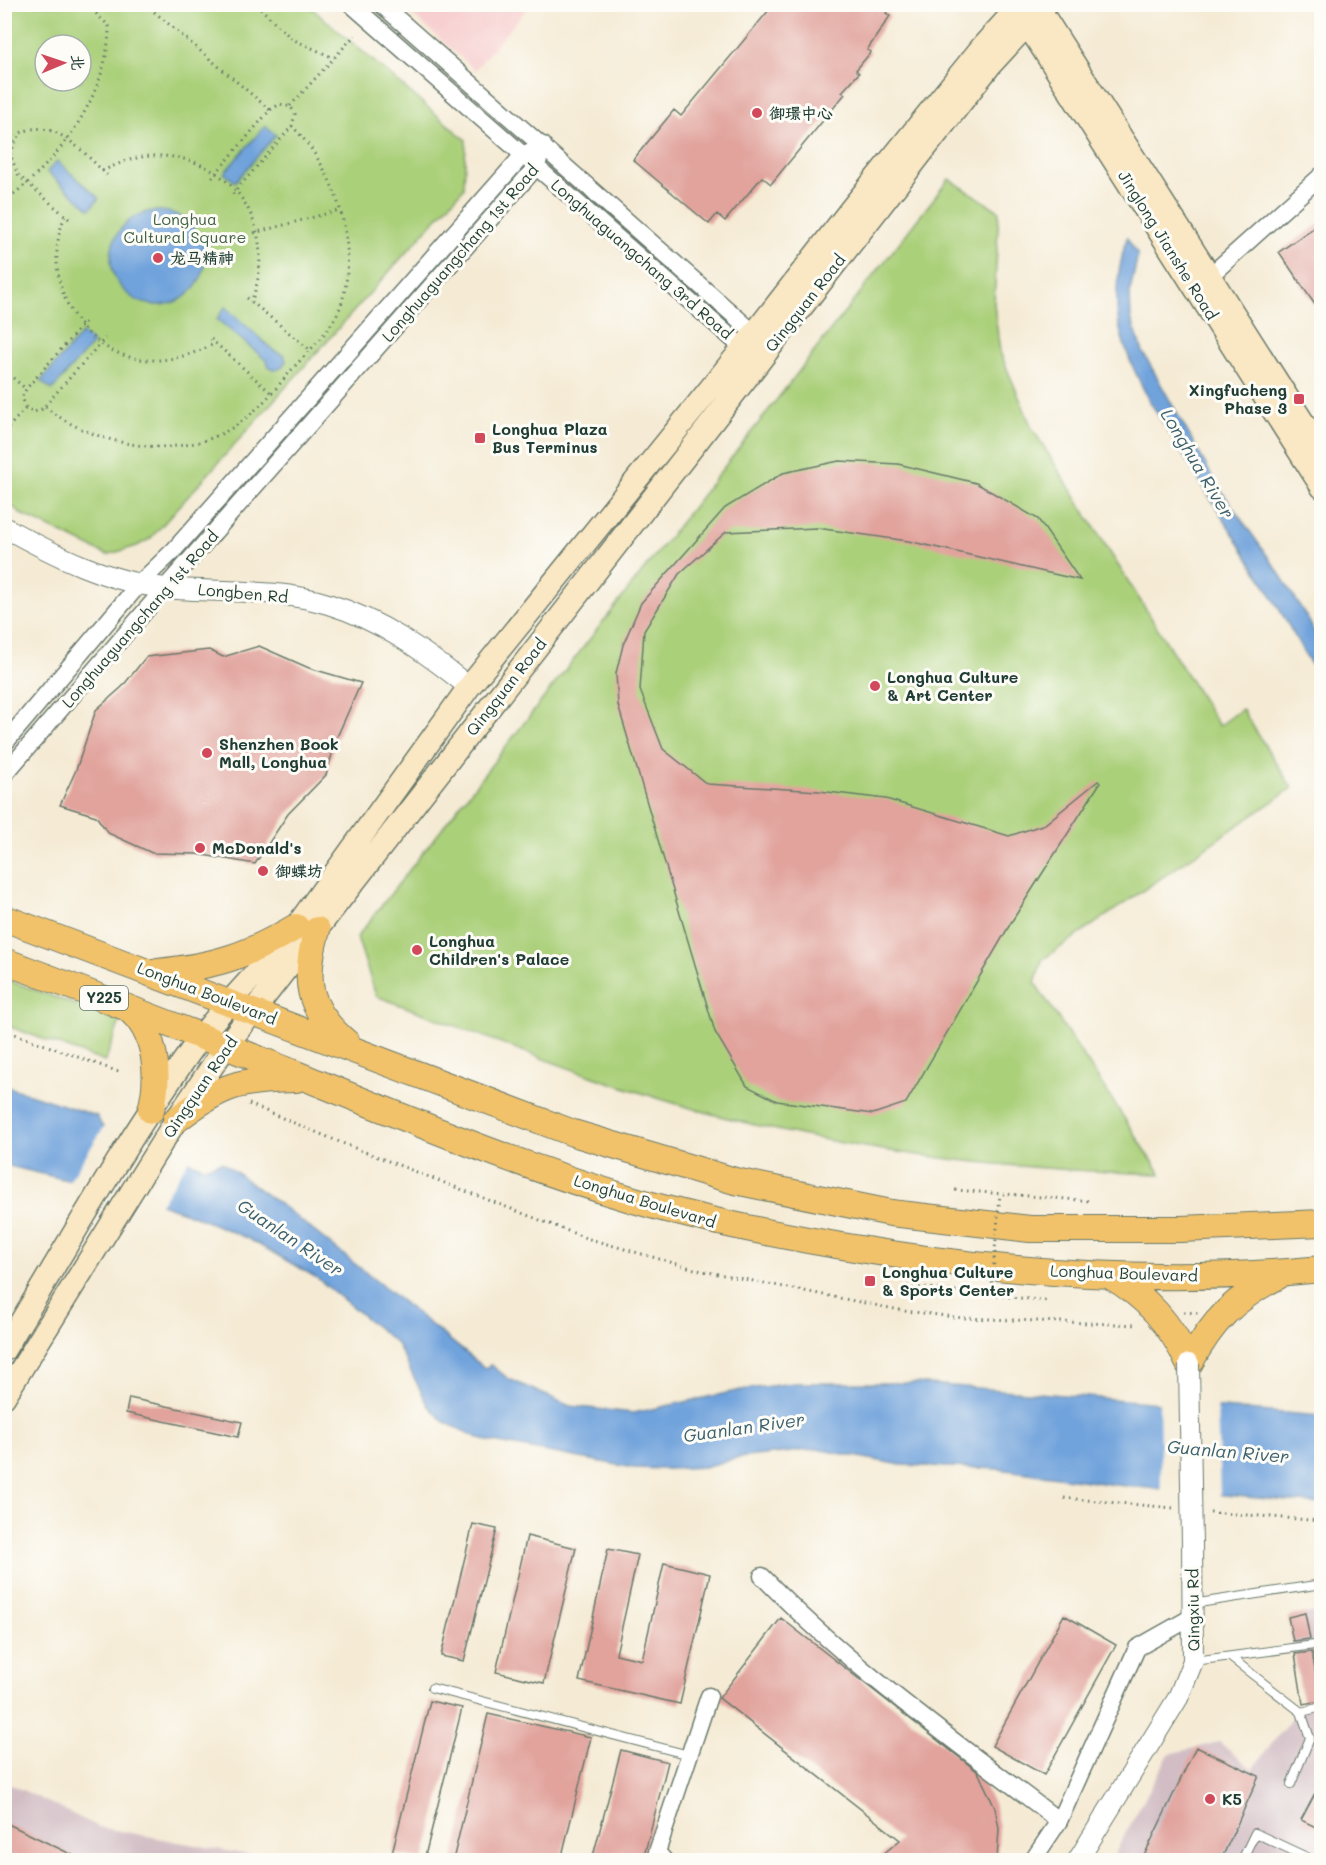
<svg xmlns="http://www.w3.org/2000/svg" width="1326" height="1865" viewBox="0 0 1326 1865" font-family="Mali,'LXGW WenKai TC',sans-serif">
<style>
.built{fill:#f7cfd0}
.industrial{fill:#d2bdc5}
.green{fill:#abd07a;stroke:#658657;stroke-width:1.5;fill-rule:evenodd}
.water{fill:#70a2db;stroke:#487088;stroke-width:1.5}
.pier{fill:#f5ebd5}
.building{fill:#e1a39c}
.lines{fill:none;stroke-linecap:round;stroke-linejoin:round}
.service-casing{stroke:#6a7a6c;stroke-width:10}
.minor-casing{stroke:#6a7a6c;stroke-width:19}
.tertiary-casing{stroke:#6a7a6c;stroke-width:22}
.secondary-casing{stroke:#6a7a6c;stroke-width:25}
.primary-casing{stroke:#6a7a6c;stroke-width:28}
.path{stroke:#6a7a6c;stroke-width:3;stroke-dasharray:1.5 4.5;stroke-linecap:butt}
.service{stroke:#fff;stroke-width:8}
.minor{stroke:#fff;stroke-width:16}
.tertiary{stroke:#fff;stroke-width:20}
.secondary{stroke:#fae7c3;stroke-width:22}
.primary{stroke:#f2c26a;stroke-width:26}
.tertiary-bridge-casing{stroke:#6a7a6c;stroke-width:22;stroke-linecap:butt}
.path-bridge{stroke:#6a7a6c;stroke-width:3;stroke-dasharray:1.5 4.5;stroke-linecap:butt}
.tertiary-bridge{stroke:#fff;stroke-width:20}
.poi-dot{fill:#d1495b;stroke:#fdfcf7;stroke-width:2}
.labels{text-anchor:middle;stroke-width:6;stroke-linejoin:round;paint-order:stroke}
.shield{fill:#fdfcf7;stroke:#62766e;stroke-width:1.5}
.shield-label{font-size:15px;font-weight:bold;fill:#1f3d34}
.poi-label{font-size:16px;font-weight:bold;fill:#1f3d34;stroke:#fdfcf7;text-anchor:start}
.park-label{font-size:16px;fill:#426246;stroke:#fdfcf7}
.street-label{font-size:16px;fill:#1f3d34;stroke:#fdfcf7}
.water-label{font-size:18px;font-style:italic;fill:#3b606e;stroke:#fdfcf7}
</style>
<rect width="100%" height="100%" fill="#fdfcf7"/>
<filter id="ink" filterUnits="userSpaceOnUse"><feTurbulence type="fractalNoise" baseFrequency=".0167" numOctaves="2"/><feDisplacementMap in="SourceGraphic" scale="12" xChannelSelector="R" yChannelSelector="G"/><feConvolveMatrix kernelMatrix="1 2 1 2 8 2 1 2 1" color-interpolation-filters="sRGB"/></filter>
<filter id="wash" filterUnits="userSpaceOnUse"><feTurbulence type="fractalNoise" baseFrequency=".008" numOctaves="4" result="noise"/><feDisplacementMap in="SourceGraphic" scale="24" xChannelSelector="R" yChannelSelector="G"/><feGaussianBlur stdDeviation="1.35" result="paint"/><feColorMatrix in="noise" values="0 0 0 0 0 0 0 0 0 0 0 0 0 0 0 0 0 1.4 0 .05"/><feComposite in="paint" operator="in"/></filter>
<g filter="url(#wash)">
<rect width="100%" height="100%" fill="#f5ebd5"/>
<!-- built -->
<path class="built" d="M401,5H530L475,70Z"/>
<!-- industrial -->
<path class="industrial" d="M1321,1611V1860H1111L1169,1754L1219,1742L1252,1769L1303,1704L1288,1617Z
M4,1781L99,1827L274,1860H5Z"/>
<!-- green -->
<path class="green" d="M5,5H308L466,140L464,188L150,539L137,546L107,555L21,514L5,499ZM45,45H81V81H45Z
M949,179L999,211L994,304L1000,352L1032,428L1219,726L1242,709L1292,788L1042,960L1035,983L1161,1174C1015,1170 869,1155 727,1118C607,1087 491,1038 376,996L357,937Z
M5,979L120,1021L105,1062L5,1025Z"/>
<!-- water -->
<path class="water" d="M265,126L276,135L235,182L224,173Z
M57,161L99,198L90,209L47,172Z
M111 258a47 47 0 1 1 94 0a47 47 0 1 1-94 0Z
M1127,238L1138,255L1130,291L1131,318L1143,352L1217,485L1276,568L1308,619L1321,646V682L1267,588L1150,402C1118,340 1106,307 1127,238Z
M225,307L274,351L284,355L286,361L281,368L275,370L269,367L267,361L217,319Z
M82,333L93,343L52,390L41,381Z
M5,1086L97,1116L102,1126L193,1163L204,1167L222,1162L285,1208L485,1368L491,1365L509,1379L570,1406L633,1413L741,1390L793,1383H916L1321,1416V1504L1116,1485L999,1469L901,1465L817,1449L738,1458L704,1467L667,1469L634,1468L483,1440L444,1422L428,1405L397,1344L317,1278L249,1239L187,1213L149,1200L5,1165Z"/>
<!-- pier -->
<path class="pier" d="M106,1124L190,1158L159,1206L68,1183Z
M1159,1400L1217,1405L1220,1498L1161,1492Z"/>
<g id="blocks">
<!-- building -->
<path class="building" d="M774,4H893L886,13L890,16L867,50L871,52L856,70L859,73L842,92L845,94L771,184L762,177L725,221L717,214L709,224L633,160L674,110L681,116Z
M1322,222V315L1279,252Z
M839,461L898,464L976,483L1038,519L1080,580L908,541L817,528L726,532L679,574L644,631L640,690L663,749L707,784L819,791L886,799L1009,836L1045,824L1098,781L1100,783L1012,921L906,1103L873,1114L777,1101L747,1086L715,1032L618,705L616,673L623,645L641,603L725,508L783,473Z
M259,646L309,668L361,683L337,737L326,775L288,814L255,864L197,854L152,853L108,833L96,816L60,805L76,770L96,710L122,687L146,657L209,650L223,657Z
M129,1398L242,1422L238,1437L126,1413Z
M473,1524L497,1529L464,1661L441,1656Z
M527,1536L576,1548L544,1683L496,1672Z
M608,1549L638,1555L616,1654L642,1660L664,1563L710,1574L680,1704L579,1681Z
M1305,1613L1310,1639L1293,1641L1288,1617Z
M1064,1615L1116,1645L1044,1775L992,1746Z
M781,1618L978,1772L995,1808L999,1828L997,1860H876L900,1840L719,1698Z
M1312,1652L1320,1701L1303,1704L1295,1654Z
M430,1701L462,1708L424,1860L392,1853Z
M488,1714L591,1737L561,1860H453Z
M1196,1747L1259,1776L1221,1860H1142Z
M621,1750L668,1762L643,1860H592Z
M1322,1781V1830L1301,1820Z
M4,1822L83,1860H4Z"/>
</g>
</g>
<g filter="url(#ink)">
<use href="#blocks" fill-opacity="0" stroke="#6a7a6c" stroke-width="1.5"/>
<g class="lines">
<defs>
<path id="service" d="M1192,1604L1322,1584
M1230,1657L1301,1712
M1194,1661L1322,1644
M432,1688L689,1755
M1291,1784L1310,1738L1301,1712L1322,1707
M1242,1860L1255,1833L1313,1860"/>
<path id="minor" d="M351,4L743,348
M381,4L754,333
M1203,282L1322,175
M4,744L140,583L174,550L523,155L543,145
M4,775L165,588L537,166L543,145
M762,1576C850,1668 958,1743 1059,1821L1033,1860
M1059,1821L1137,1648L1192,1617
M664,1860L657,1852L709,1696"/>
<path id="tertiary" d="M4,527C54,555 108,582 165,588C219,593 276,588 328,604C381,620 427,653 469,687
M1078,1860L1178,1698L1193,1661L1192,1544"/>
<path id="secondary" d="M1036,4L1322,452
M1020,13L1322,487
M4,1350C68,1245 128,1136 201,1037C230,998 266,965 296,927L469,687L743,348L851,209L982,47L1021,4
M4,1397L176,1120L226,1046L991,64L1046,4"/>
<path id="primary" d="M4,918L573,1133L735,1181L891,1213L1030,1229H1181L1322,1223
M317,930C303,979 306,1009 347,1043
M4,961C106,999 206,1038 306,1078C414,1122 523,1167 634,1200C701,1220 767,1233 836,1245C995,1273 1160,1285 1322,1269
M158,972C215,966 247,956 296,927
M127,1008C157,1031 160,1076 151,1110
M176,1120C221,1085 239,1080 296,1079
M1109,1275C1147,1297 1171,1324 1189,1364
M1189,1364C1213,1320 1234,1299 1278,1276"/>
</defs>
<!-- service casing -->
<use href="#service" class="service-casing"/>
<!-- minor casing -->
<use href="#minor" class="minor-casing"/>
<!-- tertiary casing -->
<use href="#tertiary" class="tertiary-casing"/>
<!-- secondary casing -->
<use href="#secondary" class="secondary-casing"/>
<!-- primary casing -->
<use href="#primary" class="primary-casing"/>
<!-- path -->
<path class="path" d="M145,4L270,110
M256,4L292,39L334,58
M96,12L102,4
M290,106L355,35
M102,171C118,164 133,157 151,156C232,152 281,228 251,302
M212,178L270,110L280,104L291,107L295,114L292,126L232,195
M4,201C58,164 109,94 109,26L86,4
M65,216C39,277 77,356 149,360C173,361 194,354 216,343
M69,219L18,175L10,154L19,134C52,114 85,154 107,175
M254,233L340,210
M247,298L310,350
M85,322L26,389L22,397L26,408L34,412L42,409L105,338
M211,339L271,393
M4,370L26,389
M45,407C92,444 170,461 225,432C253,417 274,391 294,367C311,349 335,326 342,302C359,241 335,169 292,126
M4,432L26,408
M4,1030L119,1072
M249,1104L342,1143L586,1238L698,1270L905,1311L963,1318L1138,1325
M955,1190L1091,1201
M907,1286L1048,1301
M1184,1312L1198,1313
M1064,1498L1173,1508
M1210,1512L1322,1521"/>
<!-- service -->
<use href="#service" class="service"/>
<!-- minor -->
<use href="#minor" class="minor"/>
<!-- tertiary -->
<use href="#tertiary" class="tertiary"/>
<!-- secondary -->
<use href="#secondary" class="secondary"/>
<!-- primary -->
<use href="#primary" class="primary"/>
<defs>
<path id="tertiary-bridge" d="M1189,1364L1192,1544"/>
</defs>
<!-- tertiary-bridge casing -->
<use href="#tertiary-bridge" class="tertiary-bridge-casing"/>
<!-- path-bridge -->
<path class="path-bridge" d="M991,1295L1000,1194"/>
<!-- tertiary-bridge -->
<use href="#tertiary-bridge" class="tertiary-bridge"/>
</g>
</g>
<!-- markers -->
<g class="poi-dot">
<circle cx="757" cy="113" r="6"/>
<circle cx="158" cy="258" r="6"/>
<rect x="1293" y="393" width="12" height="12" rx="3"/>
<rect x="474" y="432" width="12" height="12" rx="3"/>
<circle cx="875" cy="686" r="6"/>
<circle cx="207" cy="753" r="6"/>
<circle cx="200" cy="848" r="6"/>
<circle cx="263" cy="871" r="6"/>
<circle cx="417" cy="950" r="6"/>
<rect x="864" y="1275" width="12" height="12" rx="3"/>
<circle cx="1210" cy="1799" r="6"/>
</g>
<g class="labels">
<!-- shield labels -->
<rect class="shield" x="80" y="986" width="48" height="24" rx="4.5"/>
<g class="shield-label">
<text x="104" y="1003">Y225</text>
</g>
<!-- poi labels -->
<g class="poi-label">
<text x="769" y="119">御璟中心</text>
<text x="170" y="264">龙马精神</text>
<text x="1287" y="396" text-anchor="end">Xingfucheng<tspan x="1287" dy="18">Phase 3</tspan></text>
<text x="492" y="435">Longhua Plaza<tspan x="492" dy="18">Bus Terminus</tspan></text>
<text x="887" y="683">Longhua Culture<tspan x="887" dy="18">&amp; Art Center</tspan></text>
<text x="219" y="750">Shenzhen Book<tspan x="219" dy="18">Mall, Longhua</tspan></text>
<text x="212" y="854">McDonald's</text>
<text x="275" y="877">御蝶坊</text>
<text x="429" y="947">Longhua<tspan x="429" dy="18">Children's Palace</tspan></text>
<text x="882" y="1278">Longhua Culture<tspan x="882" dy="18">&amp; Sports Center</tspan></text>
<text x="1222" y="1805">K5</text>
</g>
<!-- park labels -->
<g class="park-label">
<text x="185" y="225">Longhua<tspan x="185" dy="18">Cultural Square</tspan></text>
</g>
<!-- street labels -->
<g class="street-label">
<text transform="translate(1168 245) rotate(58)" y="6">Jinglong Jianshe Road</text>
<text transform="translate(460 253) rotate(-49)" y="6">Longhuaguangchang 1st Road</text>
<text transform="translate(642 259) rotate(41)" y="6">Longhuaguangchang 3rd Road</text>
<text transform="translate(805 303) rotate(-52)" y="6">Qingquan Road</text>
<text transform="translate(243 593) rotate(5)" y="6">Longben Rd</text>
<text transform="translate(140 619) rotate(-49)" y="6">Longhuaguangchang 1st Road</text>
<text transform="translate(506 687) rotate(-52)" y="6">Qingquan Road</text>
<text transform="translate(207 993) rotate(21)" y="6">Longhua Boulevard</text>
<text transform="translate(200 1087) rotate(-56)" y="6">Qingquan Road</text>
<text transform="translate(645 1201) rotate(17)" y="6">Longhua Boulevard</text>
<text transform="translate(1124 1273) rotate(2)" y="6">Longhua Boulevard</text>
<text transform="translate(1193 1610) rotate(-91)" y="6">Qingxiu Rd</text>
</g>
<!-- water labels -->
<g class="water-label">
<text transform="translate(1197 464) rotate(59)" y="6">Longhua River</text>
<text transform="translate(290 1238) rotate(34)" y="6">Guanlan River</text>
<text transform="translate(744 1428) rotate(-8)" y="6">Guanlan River</text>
<text transform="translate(1228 1452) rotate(5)" y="6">Guanlan River</text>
</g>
</g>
<!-- margin -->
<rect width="1326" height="1865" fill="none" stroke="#fdfcf7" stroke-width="24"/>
<!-- north arrow -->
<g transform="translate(63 63) rotate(88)"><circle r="28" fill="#fdfcf7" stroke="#a4b0a9" stroke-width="1.5"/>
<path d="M0-4.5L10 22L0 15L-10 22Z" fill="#d1495b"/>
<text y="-9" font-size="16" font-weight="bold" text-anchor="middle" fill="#1f3d34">北</text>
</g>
</svg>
